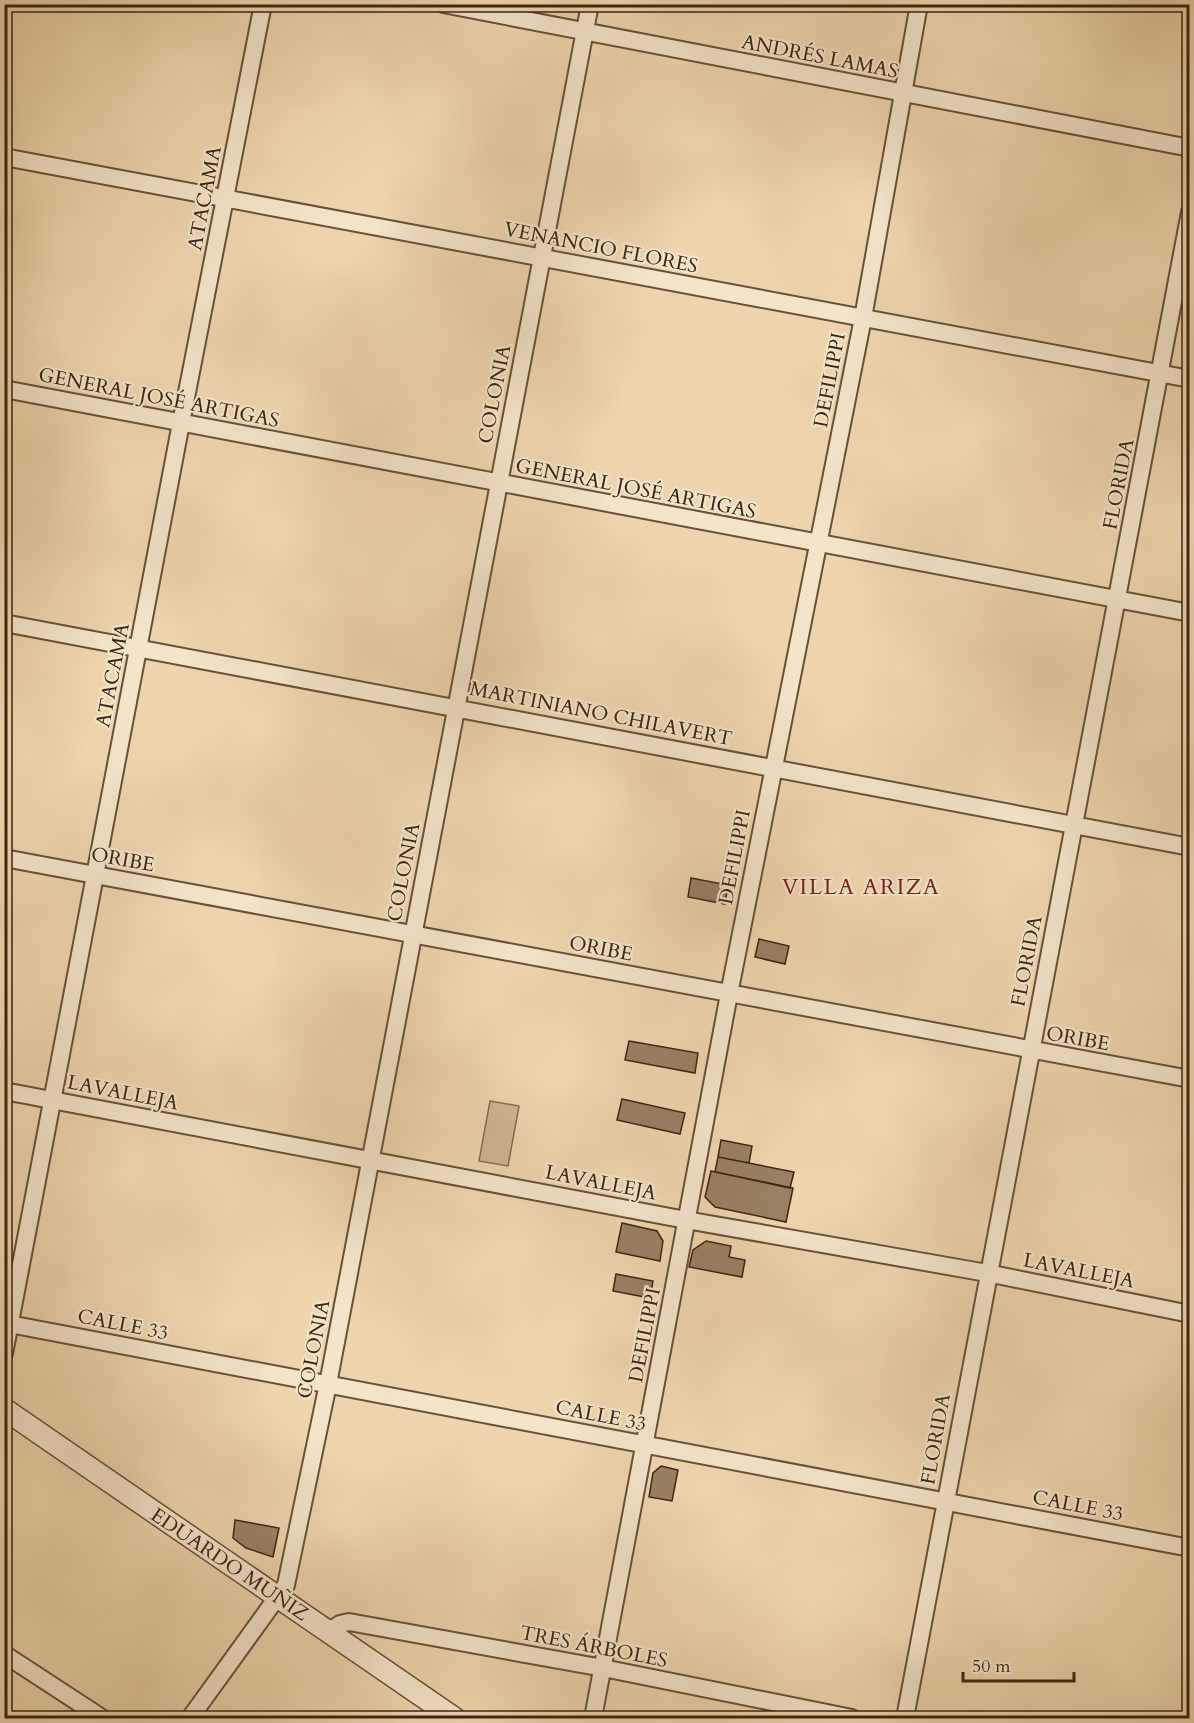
<svg xmlns="http://www.w3.org/2000/svg" width="1194" height="1723" viewBox="0 0 1194 1723" font-family="Cardo,serif">
<style>
.green{fill:#cfb793;stroke:#846e52;stroke-width:1.5}
.building{fill:#988163;stroke:#3a2611;stroke-width:1.5}
.lines{fill:none;stroke-linecap:round;stroke-linejoin:round}
.minor-casing{stroke:#675238;stroke-width:20}
.tertiary-casing{stroke:#675238;stroke-width:24}
.minor{stroke:#f4e4ca;stroke-width:16}
.tertiary{stroke:#f4e4ca;stroke-width:21}
.labels{text-anchor:middle;stroke-width:4.5;stroke-linejoin:round;paint-order:stroke}
.street-label{font-size:20px;fill:#3a2611;stroke:#f4e4ca}
.quarter-label{font-size:22px;letter-spacing:1.5px;fill:#7a1f14;stroke:#f4e4ca}
</style>
<rect width="100%" height="100%" fill="#eed5ae"/>
<filter id="stains"><feTurbulence type="fractalNoise" baseFrequency=".00333" numOctaves="4"/><feColorMatrix values="0 0 0 0 .2 0 0 0 0 .09 0 0 0 0 .02 0 0 0 .5 -.17"/></filter>
<radialGradient id="worn" r=".72"><stop offset=".6" stop-color="#630" stop-opacity="0"/><stop offset="1" stop-color="#630" stop-opacity=".3"/></radialGradient>
<!-- green -->
<path class="green" d="M490,1101L519,1106L508,1166L479,1161Z"/>
<!-- building -->
<path class="building" d="M691,878L728,885L725,904L688,897Z
M759,939L789,946L785,964L755,957Z
M629,1041L698,1053L695,1073L625,1060Z
M622,1099L685,1113L680,1134L617,1120Z
M721,1140L752,1146L749,1163L718,1157Z
M718,1157L794,1172L790,1188L715,1172Z
M711,1171L793,1188L786,1222L715,1207L705,1197Z
M622,1223L657,1231L663,1241L660,1261L616,1252Z
M706,1241L731,1246L729,1257L745,1260L742,1277L689,1267L693,1250Z
M616,1274L653,1281L650,1298L613,1291Z
M661,1466L678,1470L672,1501L649,1497L653,1473Z
M235,1520L279,1528L273,1557L246,1548L233,1538Z"/>
<g class="lines">
<defs>
<path id="minor" d="M443,4L1190,148
M4,157L1190,379
M4,389L1190,613
M4,623L1190,847
M4,858L1190,1079
M4,1091L686,1220L987,1273L1190,1314
M4,1323L1190,1548
M4,1354L181,423L263,4
M328,1632L340,1624L349,1622L603,1668L852,1718
M4,1654L102,1718
M190,1718L286,1585L328,1384L590,4
M593,1718L729,994L863,318L919,4
M905,1718L1190,212"/>
<path id="tertiary" d="M4,1409L454,1718"/>
</defs>
<!-- minor casing -->
<use href="#minor" class="minor-casing"/>
<!-- tertiary casing -->
<use href="#tertiary" class="tertiary-casing"/>
<!-- minor -->
<use href="#minor" class="minor"/>
<!-- tertiary -->
<use href="#tertiary" class="tertiary"/>
</g>
<g class="labels">
<!-- street labels -->
<g class="street-label">
<text transform="translate(820 56) rotate(11)" y="7">ANDRÉS LAMAS</text>
<text transform="translate(204 198) rotate(-79)" y="7">ATACAMA</text>
<text transform="translate(601 247) rotate(11)" y="7">VENANCIO FLORES</text>
<text transform="translate(829 380) rotate(-79)" y="7">DEFILIPPI</text>
<text transform="translate(494 394) rotate(-79)" y="7">COLONIA</text>
<text transform="translate(159 397) rotate(11)" y="7">GENERAL JOSÉ ARTIGAS</text>
<text transform="translate(1118 484) rotate(-79)" y="7">FLORIDA</text>
<text transform="translate(636 488) rotate(11)" y="7">GENERAL JOSÉ ARTIGAS</text>
<text transform="translate(112 675) rotate(-79)" y="7">ATACAMA</text>
<text transform="translate(601 713) rotate(11)" y="7">MARTINIANO CHILAVERT</text>
<text transform="translate(734 857) rotate(-79)" y="7">DEFILIPPI</text>
<text transform="translate(123 859) rotate(10)" y="7">ORIBE</text>
<text transform="translate(403 872) rotate(-79)" y="7">COLONIA</text>
<text transform="translate(601 948) rotate(11)" y="7">ORIBE</text>
<text transform="translate(1026 961) rotate(-79)" y="7">FLORIDA</text>
<text transform="translate(1078 1038) rotate(10)" y="7">ORIBE</text>
<text transform="translate(123 1092) rotate(11)" y="7">LAVALLEJA</text>
<text transform="translate(601 1182) rotate(11)" y="7">LAVALLEJA</text>
<text transform="translate(1079 1270) rotate(11)" y="7">LAVALLEJA</text>
<text transform="translate(123 1324) rotate(11)" y="7">CALLE 33</text>
<text transform="translate(644 1335) rotate(-79)" y="7">DEFILIPPI</text>
<text transform="translate(313 1349) rotate(-79)" y="7">COLONIA</text>
<text transform="translate(601 1415) rotate(11)" y="7">CALLE 33</text>
<text transform="translate(935 1439) rotate(-80)" y="7">FLORIDA</text>
<text transform="translate(1078 1505) rotate(11)" y="7">CALLE 33</text>
<text transform="translate(230 1564) rotate(34)" y="7">EDUARDO MUÑIZ</text>
<text transform="translate(594 1646) rotate(11)" y="7">TRES ÁRBOLES</text>
</g>
<!-- quarter labels -->
<g class="quarter-label">
<text x="861" y="894">VILLA ARIZA</text>
</g>
</g>
<!-- margin -->
<rect width="1194" height="1723" fill="none" stroke="#eed5ae" stroke-width="24"/>
<rect x="6" y="6" width="1182" height="1711" fill="none" stroke="#3a2611" stroke-width="3"/>
<rect x="12" y="12" width="1170" height="1699" fill="none" stroke="#3a2611" stroke-width="1.5"/>
<!-- scale -->
<path d="M963 1672v9h111v-9" fill="none" stroke="#3a2611" stroke-width="3"/>
<text x="972" y="1672" font-size="18" fill="#3a2611" stroke="#f4e4ca" stroke-width="4.5" paint-order="stroke">50 m</text>
<rect width="100%" height="100%" filter="url(#stains)"/>
<rect width="100%" height="100%" fill="url(#worn)"/>
</svg>
